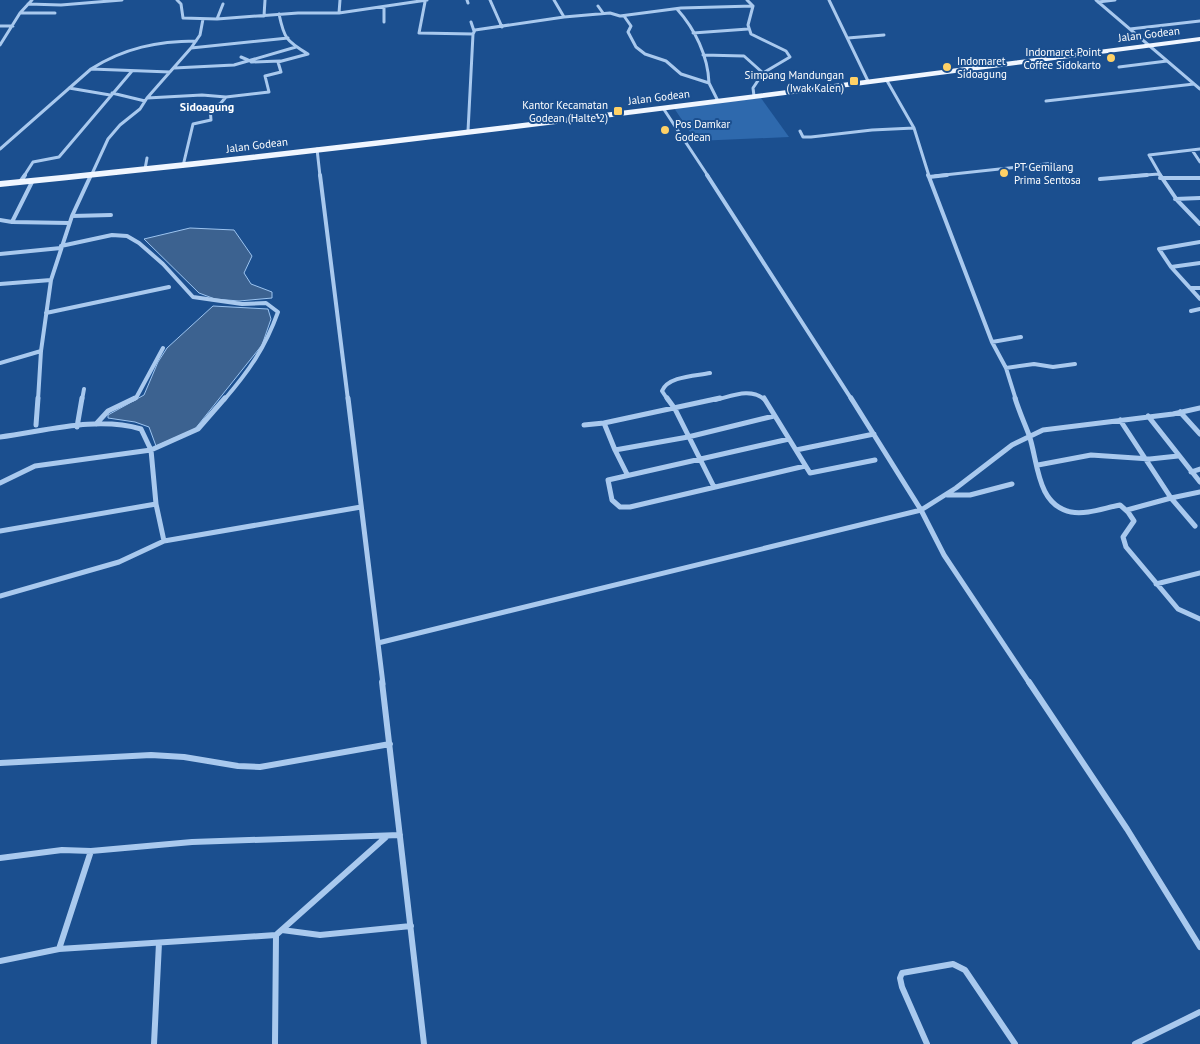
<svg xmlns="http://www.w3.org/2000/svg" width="1200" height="1044" viewBox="0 0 1200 1044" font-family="'PT Sans',sans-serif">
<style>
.green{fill:#2e69ad}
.water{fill:#3c6290;stroke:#9cc4f0}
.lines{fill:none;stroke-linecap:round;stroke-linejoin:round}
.street-far3{stroke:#a9c9ee;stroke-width:3}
.street-far2{stroke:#a9c9ee;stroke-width:4}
.street-far1{stroke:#a9c9ee;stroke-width:5}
.street{stroke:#a9c9ee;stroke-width:6}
.primary{fill:#f0f6ff;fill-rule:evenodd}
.poi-dot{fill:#ffd166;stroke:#1b4f8f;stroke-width:2}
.labels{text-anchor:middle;stroke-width:4;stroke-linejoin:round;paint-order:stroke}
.far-street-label{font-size:11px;fill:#fff;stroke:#1b4f8f}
.far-poi-label{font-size:11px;fill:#fff;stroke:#1b4f8f;text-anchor:end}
.far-quarter-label{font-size:12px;font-weight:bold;fill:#fff;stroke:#1b4f8f}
</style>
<rect width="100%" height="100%" fill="#1b4f8f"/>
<!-- green -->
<path class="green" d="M761,98L789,137L696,141L674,108Z"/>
<!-- water -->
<path class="water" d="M190,228L234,230L252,256L244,273L251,284L272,292V298L239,301L215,299L199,293L144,239Z
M213,306L268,309L271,319L262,345L195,429L156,446L149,427L135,422L108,418V415L144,395L158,362L167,348Z"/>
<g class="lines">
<!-- street-far3 -->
<path class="street-far3" d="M177,0L181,4L183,18L217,19L298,13H339L427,0
M467,0L468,3
M490,0L502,27
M554,0L564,17
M747,0L753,6
M829,0L868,81
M1096,0L1200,89
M425,2L419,33L473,34
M1098,2L1115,0
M28,4L61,5L122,0
M598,6L603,13
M753,6L748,25L751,34L786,51L790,57L763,73L753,88L754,96
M384,7V22
M677,9C695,29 708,56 709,83
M20,13H55
M339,13L340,0
M264,16L265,0
M624,16L631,26L628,32L636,47L645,54L666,61L681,74L709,83L718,101
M217,19L223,4
M471,22L474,31
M0,26H13
M1130,29L1200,21
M693,33L748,29
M848,38L884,35
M0,45L20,13L32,0
M191,48L288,38
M703,55L744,56L763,73
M241,57L248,60
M251,62L280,61
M1119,67L1167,61
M174,68L234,65L296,47
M91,69L170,72
M886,79L914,128L929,176
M69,88L110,95
M112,93L145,101
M147,98L202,95L226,97L269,92L265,76L281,72L278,62L308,54C286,41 284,38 279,14
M1046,101L1194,84
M663,108L708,176
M468,131L473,34L475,30L564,17L610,13L620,16L681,8L753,6
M800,131L803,137H811L872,130L914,128
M0,149L91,69C124,48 158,41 196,41
M317,149L320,176
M1192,150L1200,162
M183,166L193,124L211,120L210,107L220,104L226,97
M145,169L147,158
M24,176L33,162L59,157L132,71
M91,176L108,139L120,125L140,109L147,98L191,48L200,35L203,19
M935,176L1055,163
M1132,176L1159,174
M1161,176L1149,155L1200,149"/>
<!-- street-far2 -->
<path class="street-far2" d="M320,175L348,400
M707,175L852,400
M928,175L929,177L947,175
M1160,175L1177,200L1200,224
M929,177L992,342L1006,368L1016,400
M1160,178H1200
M1100,179L1147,175
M33,180L12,222L69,223
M20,182L25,175
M1175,199L1200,198
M72,216L111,215
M0,220L12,222
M1200,242L1159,249L1171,267L1200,299
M61,246L112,235L127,236L139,243L163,264L193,297L242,304L266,303L278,312C265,348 249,371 224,400
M0,254L61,248
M1171,267L1200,263
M51,280L72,216L91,175
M0,284L51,280L41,351L38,400
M1190,288H1200
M1191,311L1200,309
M46,313L169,287
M992,342L1021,337
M0,363L41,351
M1006,368L1034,364L1053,367L1075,364
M82,400L84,389
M132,400L136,398L163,348
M668,400L662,391C668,376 696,376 710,373
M715,400C732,396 751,387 765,400"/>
<!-- street-far1 -->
<path class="street-far1" d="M348,398L383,684
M667,398L675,409L714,487
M764,398L810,473L875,460
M851,398L921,510L944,555L1030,684
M1015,398C1019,411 1024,422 1029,435C1038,460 1036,505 1071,512C1086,515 1104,508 1120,505L1128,512L1134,521L1123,537L1126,547L1178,609L1200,619
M1180,412L1200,434
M1148,416L1200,482
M1120,420L1171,498L1127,510
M96,424L108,411L135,398
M36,425L38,398
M584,425L604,423
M77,427L82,398
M0,437C46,431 96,416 141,429L151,450L156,504L164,541
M789,439L608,480L612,500L620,507H630L805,466
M615,450L604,423L720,398
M796,450L874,434
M1038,465L1091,455L1150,459L1178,456
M1191,472L1200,469
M627,474L615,450L688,437L774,416
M0,483L35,466L151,450L198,429L225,398
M947,495H970L1012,484
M1195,526L1171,498L1200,492
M0,531L156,504
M1156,584L1200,573
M0,596L119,562L164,541L361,507
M378,643L921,510L956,488L1012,445L1043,430L1173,414L1200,408"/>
<!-- street -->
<path class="street" d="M382,682L424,1044
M1029,682L1127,829L1200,947
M0,763L151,755L184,757L238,766L260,767L390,744
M0,858L62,850L91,851L192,842L400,835
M282,930L320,935L411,926
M59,949L91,851
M0,961L59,949L276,935
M154,1044L159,943
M275,1044L276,935L386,837
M927,1044L902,987L900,978L902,973L953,964L965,970L1015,1044
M1135,1044L1200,1012"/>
<!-- primary -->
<path class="primary" d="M1200,37V41C800,93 401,147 0,187V181C401,142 800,88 1200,37Z"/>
</g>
<!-- markers -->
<g class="poi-dot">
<circle cx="1111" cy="58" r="5"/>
<circle cx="947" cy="67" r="5"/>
<rect x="849" y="76" width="10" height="10" rx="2.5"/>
<rect x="613" y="106" width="10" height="10" rx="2.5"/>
<circle cx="665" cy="130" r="5"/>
<circle cx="1004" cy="173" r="5"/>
</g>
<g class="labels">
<!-- far-street labels -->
<g class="far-street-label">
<text transform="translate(1149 34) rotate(-7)" y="4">Jalan Godean</text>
<text transform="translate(659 97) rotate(-7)" y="4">Jalan Godean</text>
<text transform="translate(257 145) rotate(-7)" y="4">Jalan Godean</text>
</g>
<!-- far-poi labels -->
<g class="far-poi-label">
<text x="1101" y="56">Indomaret Point<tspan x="1101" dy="13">Coffee Sidokarto</tspan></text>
<text x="957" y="65" text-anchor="start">Indomaret<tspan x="957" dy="13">Sidoagung</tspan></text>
<text x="844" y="79">Simpang Mandungan<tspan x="844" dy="13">(Iwak Kalen)</tspan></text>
<text x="608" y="109">Kantor Kecamatan<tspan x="608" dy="13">Godean (Halte 2)</tspan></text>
<text x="675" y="128" text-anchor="start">Pos Damkar<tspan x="675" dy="13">Godean</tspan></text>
<text x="1014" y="171" text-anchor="start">PT Gemilang<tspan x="1014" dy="13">Prima Sentosa</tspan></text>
</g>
<!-- far-quarter labels -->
<g class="far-quarter-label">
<text x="207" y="111">Sidoagung</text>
</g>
</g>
</svg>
